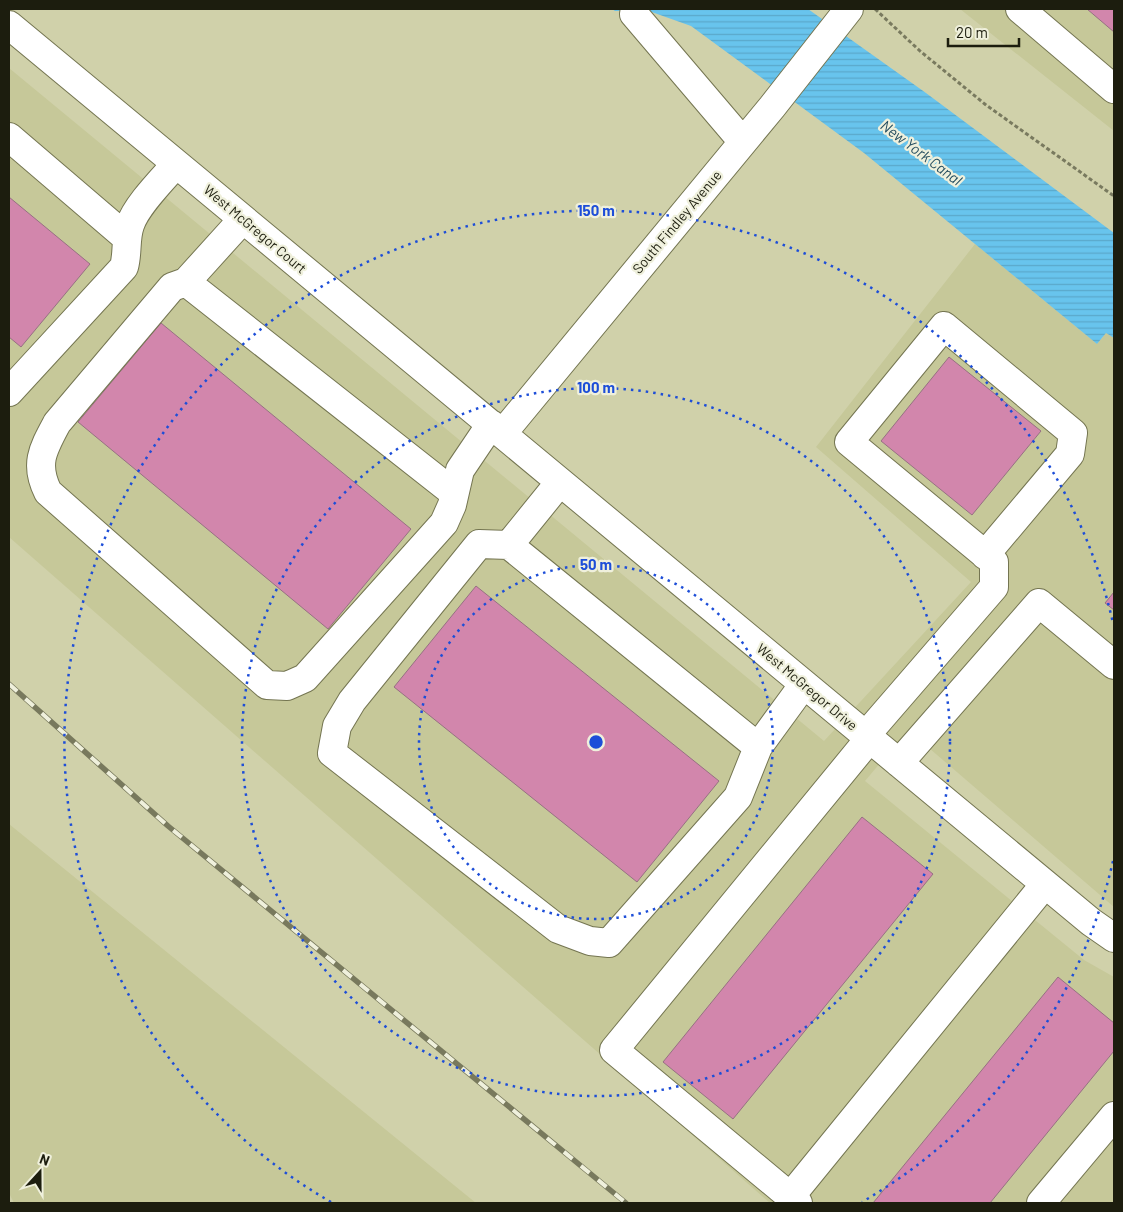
<svg xmlns="http://www.w3.org/2000/svg" width="1123" height="1212" viewBox="0 0 1123 1212" font-family="Barlow,sans-serif">
<style>
.built{fill:#c6c899}
.water{fill:url(#water-rules)}
.building{fill:#d286ac;stroke:#967182}
.lines{fill:none;stroke-linecap:round;stroke-linejoin:round}
.minor-casing{stroke:#747551;stroke-width:30}
.path{stroke:#797a5f;stroke-width:3;stroke-dasharray:4 2.5;stroke-linecap:butt}
.minor{stroke:#fff;stroke-width:28}
.rail-casing{stroke:#78795d;stroke-width:5.5}
.rail{stroke:#eff0dc;stroke-width:4;stroke-dasharray:11;stroke-linecap:butt}
.ring{fill:none;stroke:#1d4ed8;stroke-width:2.5;stroke-dasharray:2.5 5}
.labels{text-anchor:middle;stroke-width:4.5;stroke-linejoin:round;paint-order:stroke}
.street-label{font-size:14px;fill:#1c1d0e;stroke:#eff0dc}
.water-label{font-size:15px;font-style:italic;fill:#264e60;stroke:#eff0dc}
.centre{fill:#1d4ed8;stroke:#eff0dc;stroke-width:2.5}
.ring-label{font-size:15px;text-anchor:middle;font-weight:bold;fill:#1d4ed8;stroke:#eff0dc;stroke-width:4.5;stroke-linejoin:round;paint-order:stroke}
</style>
<defs>
<pattern id="water-rules" width="6" height="5" patternUnits="userSpaceOnUse" patternTransform="scale(1.25)"><rect width="6" height="5" fill="#68c4ed"/><path d="M0 2.5h6" fill="none" stroke="#5aa8ca"/></pattern>
</defs>
<rect width="100%" height="100%" fill="#d0d1aa"/>
<!-- built -->
<path class="built" d="M960,9H1114V131Z
M9,68L824,741L971,582L816,447L975,244L1097,344L1106,333L1114,338V907L908,730L865,781L1084,960L1114,977V1203H770L9,537Z
M9,824L476,1203H14L9,1193Z"/>
<!-- water -->
<path class="water" d="M612,9H808L926,93L1114,233V338L1106,333L1097,344L864,153L691,26L646,10L615,11Z"/>
<!-- building -->
<path class="building" d="M1087,9H1114V32Z
M9,197L90,264L21,347L9,337Z
M161,323L411,529L328,629L78,422Z
M949,357L1041,431L972,515L881,441Z
M476,586L719,781L637,882L394,687Z
M1114,592V610L1105,603Z
M862,817L933,874L733,1119L663,1062Z
M1058,977L1114,1023V1051L990,1203H873Z"/>
<g class="lines">
<defs>
<path id="minor" d="M1020,9L1114,89
M634,14L743,142
M9,25L1091,922L1114,938
M9,137L127,238
M243,219L186,282L172,287L57,423C43,449 34,464 48,492L267,685L287,686L305,678L444,523L452,505L460,470L491,424
M186,282L454,493
M9,392L124,267C128,253 125,239 130,225C136,206 162,180 176,164
M502,434L772,107L849,9
M560,482L509,545L479,544L352,701L337,726L332,753L558,929L590,941L609,943L738,797L758,747L804,684
M509,545L758,747
M866,735L994,587V562L849,442L944,326L1073,433L1070,454L985,555
M899,763L1039,603L1114,665
M790,1197L1045,884
M798,1203L614,1050L870,738
M1041,1203L1114,1116"/>
</defs>
<!-- minor casing -->
<use href="#minor" class="minor-casing"/>
<!-- path -->
<path class="path" d="M875,9L920,51L986,105L1114,196"/>
<!-- minor -->
<use href="#minor" class="minor"/>
<defs>
<path id="rail" d="M9,684L168,826L626,1203"/>
</defs>
<!-- rail casing -->
<use href="#rail" class="rail-casing"/>
<!-- rail -->
<use href="#rail" class="rail"/>
</g>
<!-- distance rings -->
<g class="ring">
<circle cx="596" cy="742" r="177"/>
<circle cx="596" cy="742" r="354"/>
<path d="M1113 861A531 531 0 0 1 862 1202M331 1202A531 531 0 1 1 1113 623"/>
</g>
<g class="labels">
<!-- street labels -->
<g class="street-label">
<text transform="translate(677 222) rotate(-50)" y="5">South Findley Avenue</text>
<text transform="translate(255 229) rotate(40)" y="5">West McGregor Court</text>
<text transform="translate(807 687) rotate(40)" y="5">West McGregor Drive</text>
</g>
<!-- water labels -->
<g class="water-label">
<text transform="translate(921 153) rotate(37)" y="5">New York Canal</text>
</g>
</g>
<circle cx="596" cy="742" r="8" class="centre"/>
<g class="ring-label">
<text x="596" y="216">150 m</text>
<text x="596" y="393">100 m</text>
<text x="596" y="570">50 m</text>
</g>
<!-- border -->
<rect width="1123" height="1212" fill="none" stroke="#1c1d0e" stroke-width="20"/>
<!-- north arrow -->
<g transform="translate(40 1172) rotate(21)" stroke="#eff0dc" stroke-width="4" paint-order="stroke">
<path d="M0-4L9 19L0 12L-9 19Z" fill="#1c1d0e"/>
<text y="-8" font-size="14" font-weight="bold" text-anchor="middle" fill="#1c1d0e">N</text>
</g>
<!-- scale -->
<path d="M948 38v8h71v-8" fill="none" stroke="#1c1d0e" stroke-width="2.5"/>
<text x="956" y="38" font-size="15" fill="#1c1d0e" stroke="#eff0dc" stroke-width="4" paint-order="stroke">20 m</text>
</svg>
